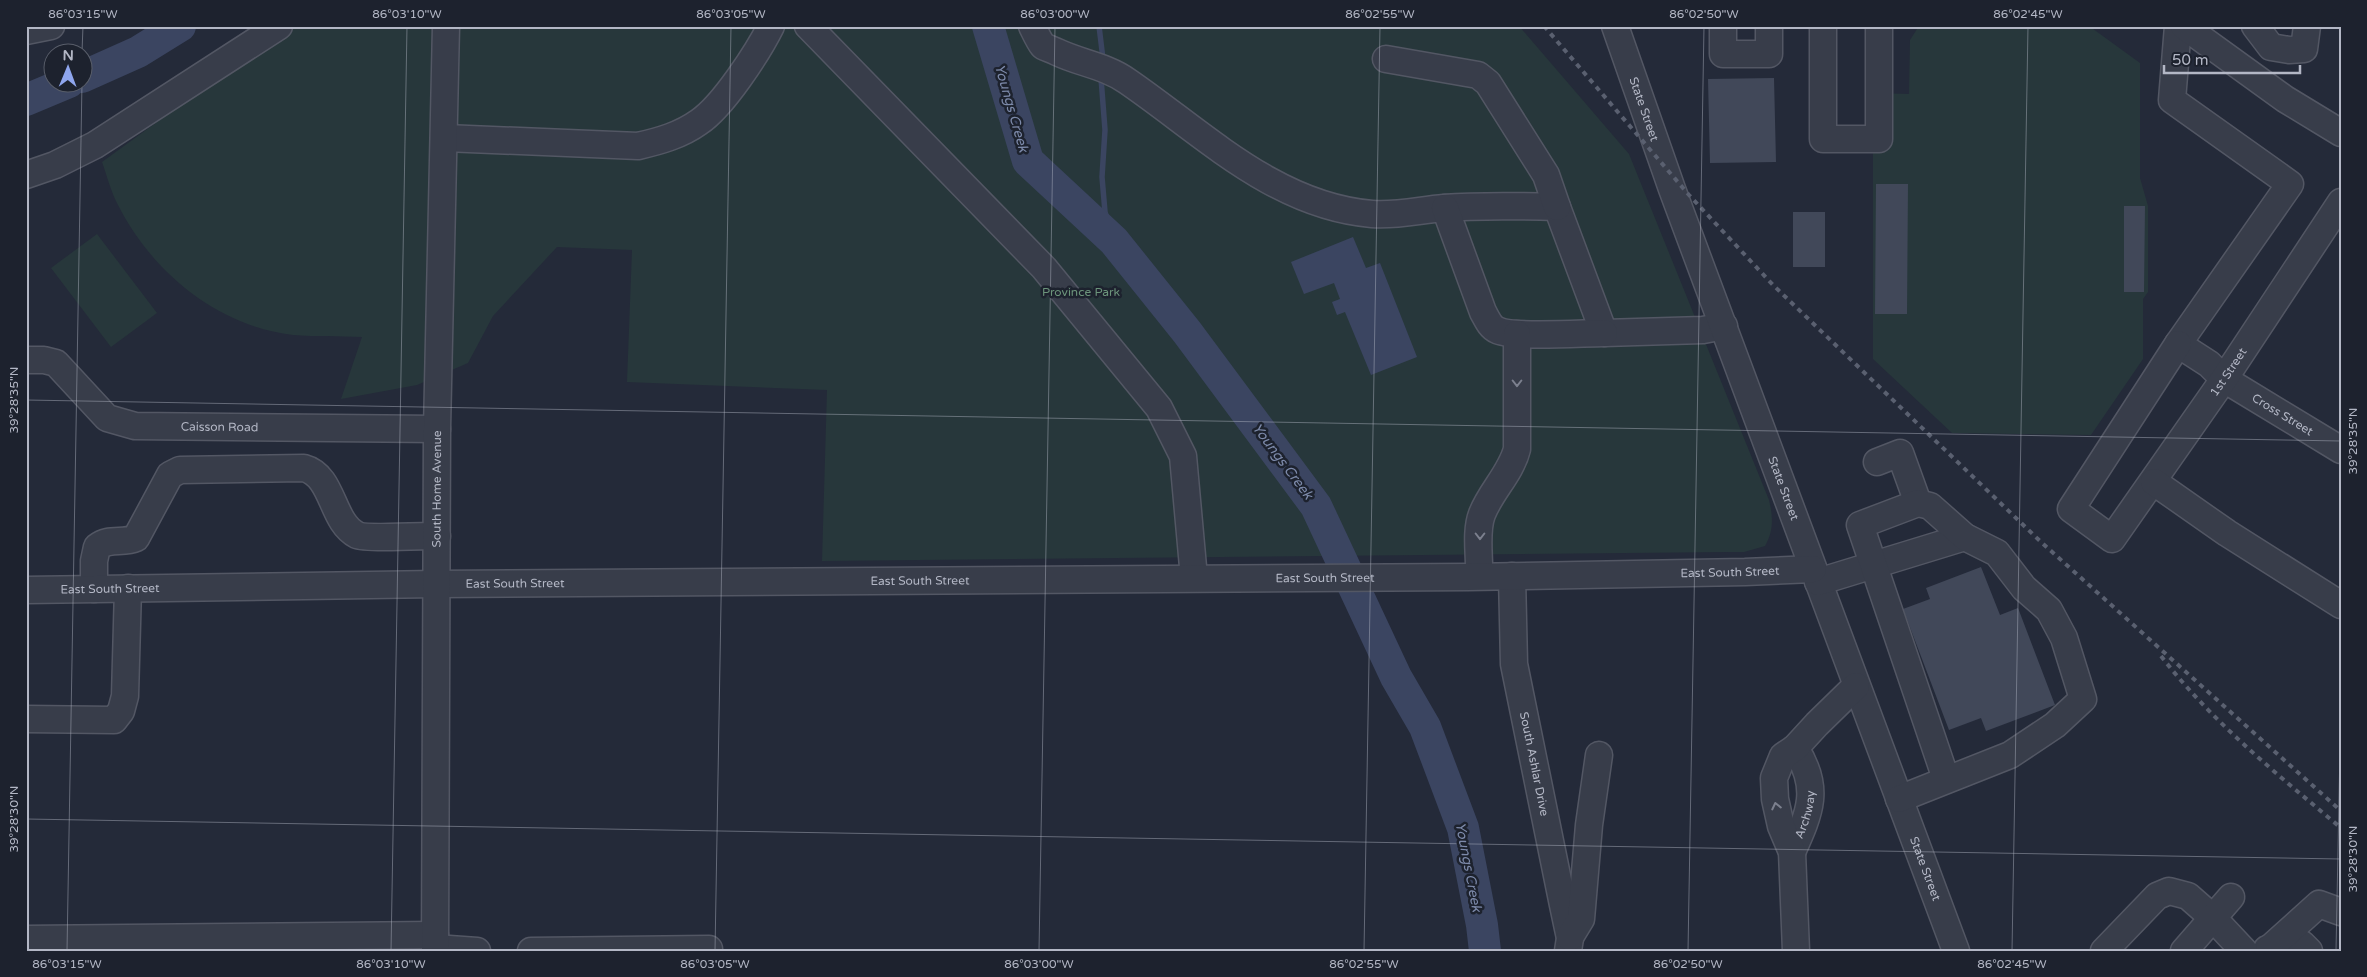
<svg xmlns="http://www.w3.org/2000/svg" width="2367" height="977" viewBox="0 0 2367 977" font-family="'Varela Round',sans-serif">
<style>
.green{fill:#27373b}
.water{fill:#3b4561}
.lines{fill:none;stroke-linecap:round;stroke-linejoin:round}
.stream{stroke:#3b4561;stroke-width:5.5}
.river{stroke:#3b4561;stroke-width:32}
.building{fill:#414859}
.minor-casing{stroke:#535764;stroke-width:29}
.minor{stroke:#383d4a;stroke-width:26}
.rail{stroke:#5a6070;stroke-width:4;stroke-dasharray:5 5;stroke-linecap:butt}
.oneway{stroke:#7c808e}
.ticks{fill:none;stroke:#b3b7c5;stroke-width:1;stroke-opacity:0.45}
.labels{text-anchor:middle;stroke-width:5;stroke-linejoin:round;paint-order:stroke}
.street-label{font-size:12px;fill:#b3b7c5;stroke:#1d222e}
.park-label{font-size:12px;fill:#6c947b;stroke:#1d222e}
.water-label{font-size:14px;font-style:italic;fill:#7d8aaa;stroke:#1d222e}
.neatline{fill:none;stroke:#b3b7c5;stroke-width:2}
.ticks-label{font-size:12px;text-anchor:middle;fill:#b3b7c5}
</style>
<rect width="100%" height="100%" fill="#242a39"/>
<!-- green -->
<path class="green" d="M289,26H1519L1629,154L1769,500C1773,517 1774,530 1765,546L1744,552H1729L822,561L827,390L627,382L632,250L557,247L493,316L468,363L417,385L341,399L362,337C339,336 316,337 293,335C217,326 152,272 118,205C111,192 107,176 102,162Z
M1919,26H2089L2140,63V178L2148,206V292L2143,299V359L2091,435L1952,433L1873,359V93L1909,94L1910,40Z
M97,234L157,313L111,347L51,268Z"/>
<!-- water -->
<path class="water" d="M1353,237L1366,268L1380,263L1417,357L1371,375L1345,312L1337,315L1332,302L1340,299L1334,283L1304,294L1291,262Z"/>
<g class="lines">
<!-- stream -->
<path class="stream" d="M1099,26L1103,59
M1101,78L1105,130L1102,177L1105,212L1114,241"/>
<!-- river -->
<path class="river" d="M988,26L1028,161L1114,241L1187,332L1316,506L1396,677L1425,727L1463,828L1482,925L1485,951
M82,77L138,52L180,26
M26,100L69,82"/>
</g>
<!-- building -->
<path class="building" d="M1774,78L1776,162L1710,163L1708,79Z
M1876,184H1908L1907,314H1875Z
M2124,206H2145L2144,292H2124Z
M1793,212H1825V267H1793Z
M1981,567L2000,615L2018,608L2055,705L1986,731L1981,718L1949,730L1903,609L1930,599L1926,588Z"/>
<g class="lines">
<defs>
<g id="minor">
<path d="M808,26L1044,268L1159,408L1183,456L1194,578"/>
<path d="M1032,26C1035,32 1039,41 1043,46C1047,48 1053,50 1057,52C1080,63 1106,66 1127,81C1203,133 1275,206 1372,214C1396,216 1420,210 1444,208C1481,205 1519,206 1557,207L1604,333L1703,330L1724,326"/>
<path id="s1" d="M1615,26L1672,189L1956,951"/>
<path d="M1723,26V54H1769V26"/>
<path d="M1823,26V139H1879V26"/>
<path id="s2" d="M2178,26L2172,100L2290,184L2178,344L2209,364L2224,379L2341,450"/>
<path d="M2184,26L2285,99L2341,133"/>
<path d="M2255,26L2271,47L2289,50L2304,49L2307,26"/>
<path d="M26,31L51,26"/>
<path d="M1386,59L1478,75L1488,83L1546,175L1557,207"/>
<path d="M445,138L638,146C660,141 681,135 699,122C723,106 758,52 771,26"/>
<path d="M26,175L55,165L95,145L279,26"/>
<path d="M1445,208L1483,312C1487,319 1490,327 1497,330C1512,338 1583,333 1604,333"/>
<path id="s3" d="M2178,344L2071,509L2112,539L2224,379L2341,202"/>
<path id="s4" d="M26,360H44L56,363L107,418L135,426L437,429"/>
<path d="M1877,462L1900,453L1918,503"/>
<path d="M2154,482L2227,533L2341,605"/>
<path d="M1479,576C1480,557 1475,532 1482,514C1491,491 1511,473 1517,449V334"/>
<path id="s5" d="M1512,576L1514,664L1563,905L1570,938L1568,951"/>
<path d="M1818,582L1965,537"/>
<path d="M94,589V561L97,547C109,537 123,544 136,538L170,475L180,470L304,468C334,476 331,522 357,535C366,539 424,536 437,536"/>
<path id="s6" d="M26,590L437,584L1468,577L1745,572L1813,569"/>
<path d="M26,719L114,720L121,711L125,696L128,588"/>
<path d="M1899,799L2010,755L2055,725L2083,699L2064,638L2049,610L2024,588L1997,553L1965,537L1930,506L1918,503L1860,525L1946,779"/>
<path id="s7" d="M1792,852C1810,812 1821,788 1795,748"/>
<path d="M1570,937L1581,919L1589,825L1599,755"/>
<path d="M26,939L435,935"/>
<path d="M435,948L477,951"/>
<path d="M2267,949L2302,944L2309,951"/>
<path d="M2269,949L2319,904L2341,912"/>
<path id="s8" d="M435,951L437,429L446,26"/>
<path d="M531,951L709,949"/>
<path d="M1796,951L1792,852L1781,826L1775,799L1774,778L1783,756L1795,748L1817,724L1856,686"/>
<path d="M2104,951L2157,896L2169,891L2188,896L2213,918L2244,951"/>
<path d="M2184,951L2231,897"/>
</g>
</defs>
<!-- minor casing -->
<use href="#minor" class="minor-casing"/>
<!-- minor -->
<use href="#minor" class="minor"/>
<!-- rail -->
<path class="rail" d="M1544,26L1689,195L1773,285L2041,542L2341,811
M2161,656C2212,722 2277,774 2341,828"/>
</g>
<!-- one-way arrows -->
<defs><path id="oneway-chevron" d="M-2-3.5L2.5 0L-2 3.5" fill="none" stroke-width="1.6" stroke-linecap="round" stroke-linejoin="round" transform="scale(1.25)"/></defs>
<g class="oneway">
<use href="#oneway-chevron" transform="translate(1517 383) rotate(90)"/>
<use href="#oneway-chevron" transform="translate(1480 536) rotate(90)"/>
<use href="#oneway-chevron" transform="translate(1776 806) rotate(-103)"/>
</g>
<!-- ticks -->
<path class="ticks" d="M82,52L83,26M26,400L2341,441M26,819L2341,859M67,951L82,82M391,951L407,26M715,951L731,26M1039,951L1055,26M1364,951L1380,26M1688,951L1704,26M2012,951L2028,26M2336,951L2341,697"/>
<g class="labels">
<!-- street labels -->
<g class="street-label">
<text dy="4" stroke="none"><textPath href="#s1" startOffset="88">State Street</textPath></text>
<text dy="4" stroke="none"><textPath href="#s3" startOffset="451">1st Street</textPath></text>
<text dy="4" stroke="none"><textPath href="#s2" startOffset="541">Cross Street</textPath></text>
<text dy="4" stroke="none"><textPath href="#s4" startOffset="219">Caisson Road</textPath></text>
<text dy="4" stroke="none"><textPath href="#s8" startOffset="462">South Home Avenue</textPath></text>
<text dy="4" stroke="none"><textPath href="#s1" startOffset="492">State Street</textPath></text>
<text dy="4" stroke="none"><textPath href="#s6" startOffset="1704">East South Street</textPath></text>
<text dy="4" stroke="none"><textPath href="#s6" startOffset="1299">East South Street</textPath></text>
<text dy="4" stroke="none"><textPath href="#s6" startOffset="894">East South Street</textPath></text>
<text dy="4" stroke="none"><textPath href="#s6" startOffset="489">East South Street</textPath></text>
<text dy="4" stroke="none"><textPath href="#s6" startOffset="84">East South Street</textPath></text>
<text dy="4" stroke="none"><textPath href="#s5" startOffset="190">South Ashlar Drive</textPath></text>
<text dy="4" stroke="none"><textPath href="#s7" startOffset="40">Archway</textPath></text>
<text dy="4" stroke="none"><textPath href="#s1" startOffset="898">State Street</textPath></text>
</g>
<!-- park labels -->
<g class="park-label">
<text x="1081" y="296">Province Park</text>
</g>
<!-- water labels -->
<g class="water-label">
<text transform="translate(1012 108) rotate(74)" y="5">Youngs Creek</text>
<text transform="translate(1283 461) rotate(53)" y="5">Youngs Creek</text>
<text transform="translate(1469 867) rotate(79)" y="5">Youngs Creek</text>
</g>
</g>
<!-- border -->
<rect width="2367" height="977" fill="none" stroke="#1d222e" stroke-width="55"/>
<!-- north arrow -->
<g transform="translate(68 68) rotate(1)"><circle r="24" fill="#1d222e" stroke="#595e6a"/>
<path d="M0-4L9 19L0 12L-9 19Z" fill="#8fa6ee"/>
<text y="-8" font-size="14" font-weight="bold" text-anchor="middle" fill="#b3b7c5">N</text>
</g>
<!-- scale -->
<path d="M2164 65v8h136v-8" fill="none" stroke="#b3b7c5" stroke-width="2.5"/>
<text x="2172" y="65" font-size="15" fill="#b3b7c5" stroke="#1d222e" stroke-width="4" paint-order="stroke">50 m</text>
<rect x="28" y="28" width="2312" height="922" class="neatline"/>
<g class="ticks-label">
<text x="83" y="18">86°03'15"W</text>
<text x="407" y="18">86°03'10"W</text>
<text x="731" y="18">86°03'05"W</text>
<text x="1055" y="18">86°03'00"W</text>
<text x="1380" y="18">86°02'55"W</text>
<text x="1704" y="18">86°02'50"W</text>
<text x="2028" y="18">86°02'45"W</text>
<text transform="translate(14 400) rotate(-90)" y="4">39°28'35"N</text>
<text transform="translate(2353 441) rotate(-90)" y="4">39°28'35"N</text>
<text transform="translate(14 819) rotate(-90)" y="4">39°28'30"N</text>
<text transform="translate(2353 859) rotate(-90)" y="4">39°28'30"N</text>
<text x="67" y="968">86°03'15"W</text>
<text x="391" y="968">86°03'10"W</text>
<text x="715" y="968">86°03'05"W</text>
<text x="1039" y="968">86°03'00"W</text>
<text x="1364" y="968">86°02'55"W</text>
<text x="1688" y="968">86°02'50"W</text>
<text x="2012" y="968">86°02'45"W</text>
</g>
</svg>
